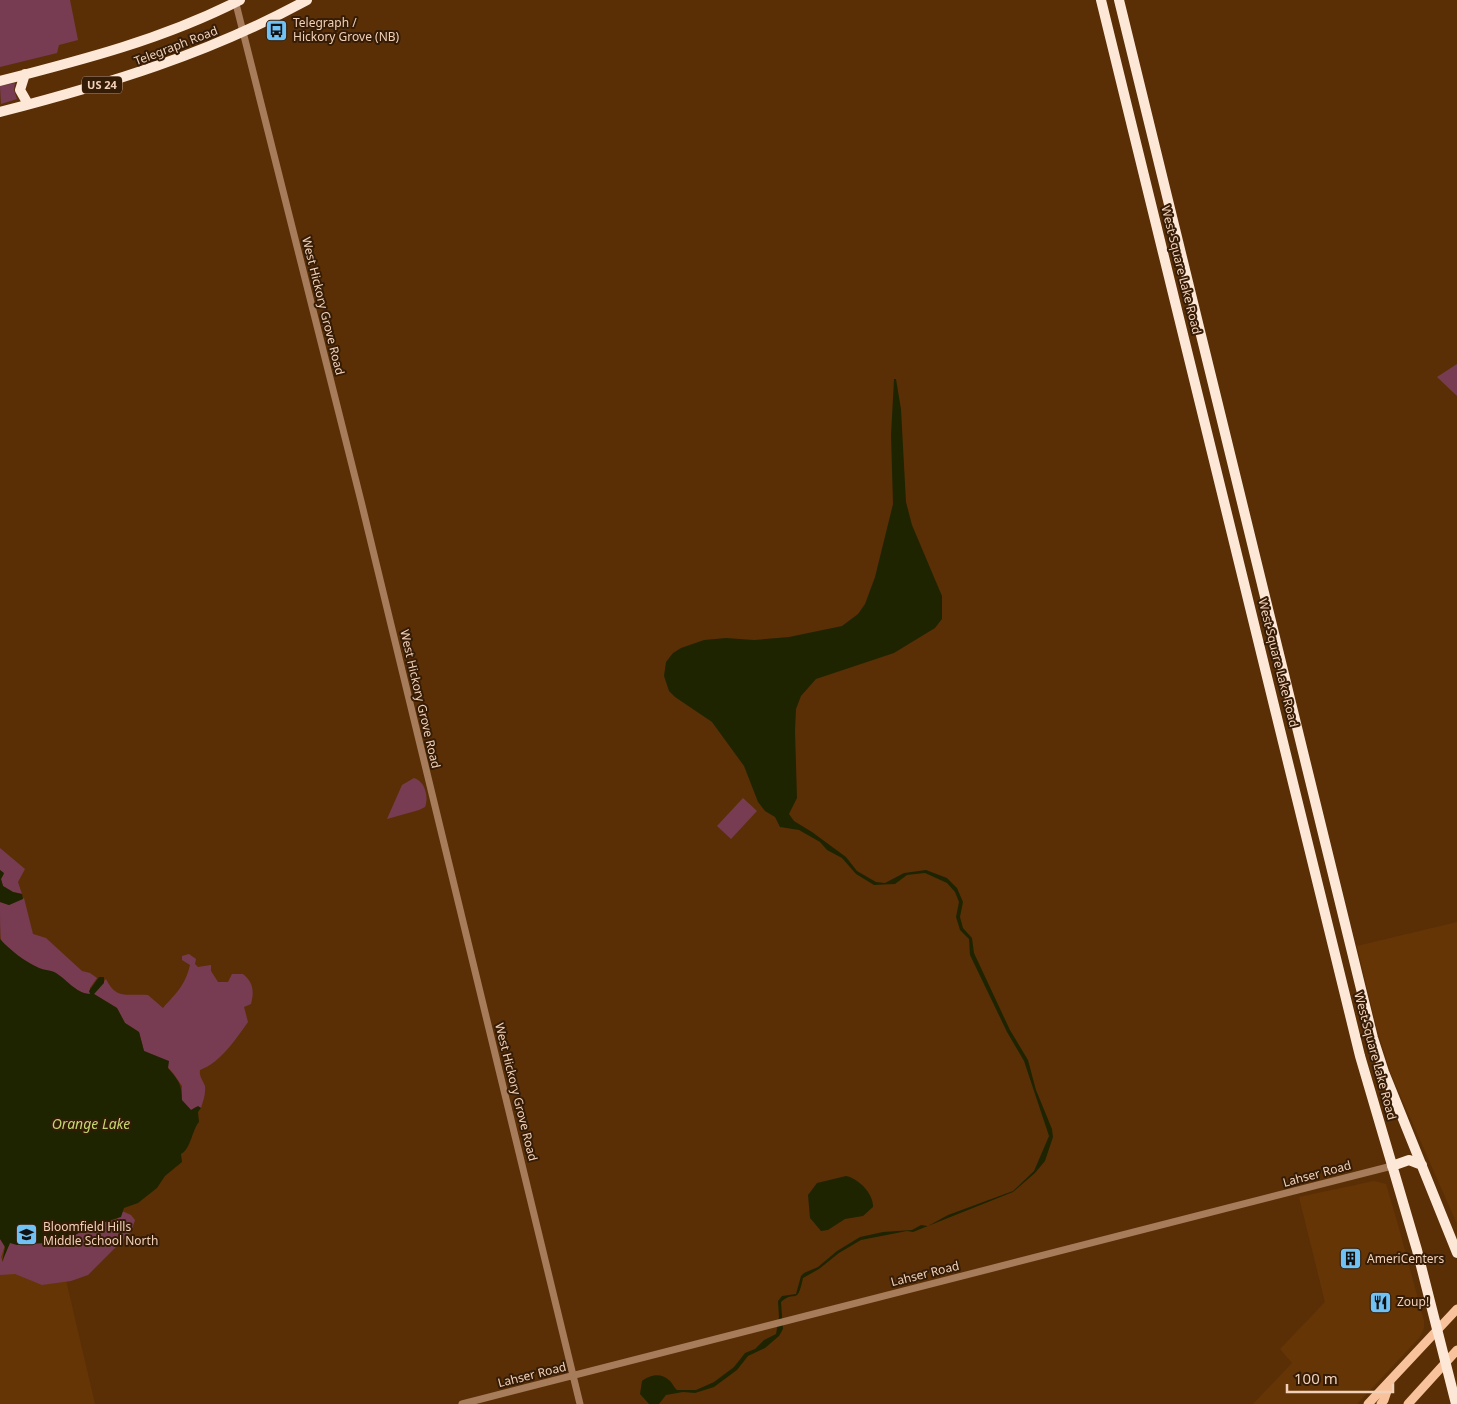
<svg xmlns="http://www.w3.org/2000/svg" width="1457" height="1404" viewBox="0 0 1457 1404" font-family="'Noto Sans',sans-serif">
<style>
.built{fill:#663505}
.green{fill:#773c52}
.water{fill:#1f2400}
.lines{fill:none;stroke-linecap:round;stroke-linejoin:round}
.minor{stroke:#a77c5b;stroke-width:7}
.major{stroke:#f8c39c;stroke-width:9}
.highway{stroke:#fde8d8;stroke-width:10}
.labels{text-anchor:middle;stroke-width:4;stroke-linejoin:round;paint-order:stroke}
.shield{fill:#351c07;stroke:#ba9b83;stroke-width:1}
.shield-label{font-size:11px;font-weight:bold;fill:#f3d1b8}
.poi-label{font-size:12px;fill:#f3d1b8;stroke:#351c07;text-anchor:start}
.street-label{font-size:12px;fill:#f3d1b8;stroke:#351c07}
.water-label{font-size:14px;font-style:italic;fill:#c4d671;stroke:#351c07}
</style>
<rect width="100%" height="100%" fill="#5b2f06"/>
<!-- built -->
<path class="built" d="M1457,922V1224L1391,1074L1377,1029L1357,946Z
M14,1059L95,1404H0V1063Z
M1374,1181L1386,1184L1398,1225L1424,1321V1328L1419,1338L1357,1404H1253L1292,1363L1280,1349L1325,1302L1299,1197Z"/>
<!-- green -->
<path class="green" d="M0,0H70L78,40L59,45L57,53L0,67Z
M15,83L14,90L17,99L1,104L0,86Z
M1457,364V396L1437,377Z
M414,778C425,781 429,797 425,807L419,810L387,819L402,785Z
M743,798L757,811L731,839L717,826Z
M0,848L25,869L18,882L22,894L13,892L3,886L1,879L4,874L0,870Z
M24,898L33,934L46,938L82,971L90,973L97,978L90,988V994C77,994 65,979 54,972C52,971 50,972 47,971C35,968 8,951 1,940C0,931 0,912 0,902L9,905Z
M189,954L196,959L195,964L198,967L211,965V971L218,982H228L232,974H243C254,983 254,992 251,1004L244,1007L248,1022C235,1040 221,1062 200,1070C199,1077 203,1080 205,1086C206,1094 203,1101 201,1108L196,1107L191,1110L181,1100L182,1086L173,1073L158,1057L144,1051L139,1032L125,1023L117,1008L94,994L106,979C117,1001 128,993 148,995L163,1008C177,992 185,986 190,965L182,960V956Z
M122,1211L131,1215L135,1220L131,1232L88,1275L71,1281L42,1285L15,1274L0,1275V1239L5,1245L1,1257L3,1262L4,1255L10,1243H45L75,1235L91,1226L117,1219Z"/>
<!-- water -->
<path class="water" d="M894,379H896L901,409L906,502L912,525L942,596V619L935,628L894,653L816,679L801,696L796,709L795,731L797,798L789,814L794,821L812,832L846,857L857,871L876,882L885,883L904,873L926,870L947,878L957,888L963,902L960,917L963,928L972,938L974,953L1010,1030L1028,1060L1036,1090L1052,1129L1053,1137L1045,1161L1035,1173L1013,1192L913,1232L907,1231L861,1240L839,1253L819,1269L803,1278C797,1307 795,1289 781,1302L783,1329L779,1336L765,1348L748,1356L737,1370L714,1387L695,1393L683,1392L666,1395L659,1404H649L640,1394L642,1381C649,1375 661,1372 669,1380C673,1383 673,1387 677,1390H696L714,1382L734,1367L745,1353L755,1349L764,1340L776,1334L779,1317L778,1301L782,1296L796,1294L801,1276L804,1273L818,1267L837,1251L860,1237L883,1232L912,1230L921,1225L928,1226L948,1215L1013,1191L1034,1171L1049,1136L1024,1061L1007,1032L970,955L969,939L960,930L956,917L959,902L955,892L947,883L925,873L907,875L895,884L874,885L856,874L842,858L827,850L820,842L799,830L780,827L775,817L765,811L758,802L744,766L712,722L675,697L669,691L664,676L666,662L673,653L681,648L704,640L726,638L754,640L789,637L842,626L858,614L865,604L875,577L893,504L891,435Z
M0,870L4,873L1,879L3,886L13,892L22,894L23,899L9,905L0,902Z
M0,939C11,951 24,961 39,968C44,970 49,970 54,972C65,977 76,994 90,994L89,991L99,977H104V983L94,994L117,1008L125,1023L139,1032L144,1051L169,1061L168,1068C178,1080 182,1084 182,1100L191,1110L198,1106L201,1108L198,1112L199,1122C192,1130 191,1149 181,1154L182,1162L165,1176L157,1188L138,1203L124,1208L121,1217L91,1226L75,1235L45,1243L17,1245L10,1243L2,1262L5,1247L0,1239Z
M846,1176C858,1178 874,1194 873,1207L863,1216L845,1219L828,1230L821,1231L810,1218L808,1195L817,1183Z"/>
<g class="lines">
<!-- minor -->
<path class="minor" d="M235,0L361,501L580,1404
M462,1404L1392,1166"/>
<!-- major -->
<path class="major" d="M1368,1404L1457,1309
M1381,1404L1384,1400L1390,1382
M1408,1404L1457,1350"/>
<!-- highway -->
<path class="highway" d="M1101,0L1360,1056L1417,1250L1456,1404
M1119,0L1373,1038L1384,1072L1457,1253
M25,74L20,90L28,104
M0,81C82,60 164,39 240,0
M0,112C108,84 208,54 307,0
M1392,1166L1409,1160L1422,1165"/>
</g>
<!-- icons -->
<defs>
<symbol id="bus-square" viewBox="-11 -11 22 22"><rect x="-9" y="-9" width="18" height="18" rx="4" fill="#70c1f4" stroke="#351c07"/><path d="M-5-6H5V4H4V6H2V4H-2V6H-4V4H-5ZM-3.5-4V0h7V-4ZM-3.5 1.2v1.5H-2V1.2ZM2 1.2v1.5H3.5V1.2Z" fill="#111"/></symbol>
<symbol id="school-square" viewBox="-11 -11 22 22"><rect x="-9" y="-9" width="18" height="18" rx="4" fill="#70c1f4" stroke="#351c07"/><path d="M0-5L7-2L0 1L-7-2ZM-4 1L0 2.5L4 1V4Q0 6-4 4Z" fill="#111"/></symbol>
<symbol id="building-square" viewBox="-11 -11 22 22"><rect x="-9" y="-9" width="18" height="18" rx="4" fill="#70c1f4" stroke="#351c07"/><path d="M-4-6H4V6H1V3H-1V6H-4ZM-2.5-4.3h1.7v1.8h-1.7ZM.8-4.3h1.7v1.8H.8ZM-2.5-1h1.7V.8h-1.7ZM.8-1h1.7V.8H.8Z" fill="#111"/></symbol>
<symbol id="restaurant-square" viewBox="-11 -11 22 22"><rect x="-9" y="-9" width="18" height="18" rx="4" fill="#70c1f4" stroke="#351c07"/><path d="M-5-6h1v4h1v-4h1v4h1v-4h1v5L-1.5 .5V6h-2V.5L-5-1ZM5-6V6H3V1.5H1.5Q1.5-4 5-6Z" fill="#111"/></symbol>
</defs>
<g fill-rule="evenodd">
<use href="#bus-square" x="264" y="18" width="25" height="25"/>
<use href="#school-square" x="14" y="1222" width="25" height="25"/>
<use href="#building-square" x="1338" y="1246" width="25" height="25"/>
<use href="#restaurant-square" x="1368" y="1290" width="25" height="25"/>
</g>
<g class="labels">
<!-- shield labels -->
<rect class="shield" x="82" y="76.5" width="40" height="17" rx="4"/>
<g class="shield-label">
<text x="102" y="89">US 24</text>
</g>
<!-- poi labels -->
<g class="poi-label">
<text x="293" y="27">Telegraph /<tspan x="293" dy="14">Hickory Grove (NB)</tspan></text>
<text x="43" y="1231">Bloomfield Hills<tspan x="43" dy="14">Middle School North</tspan></text>
<text x="1367" y="1263">AmeriCenters</text>
<text x="1397" y="1306">Zoup!</text>
</g>
<!-- street labels -->
<g class="street-label">
<text transform="translate(176 46) rotate(-21)" y="4">Telegraph Road</text>
<text transform="translate(1181 270) rotate(76)" y="4">West Square Lake Road</text>
<text transform="translate(323 306) rotate(76)" y="4">West Hickory Grove Road</text>
<text transform="translate(1278 663) rotate(76)" y="4">West Square Lake Road</text>
<text transform="translate(420 699) rotate(77)" y="4">West Hickory Grove Road</text>
<text transform="translate(1375 1056) rotate(75)" y="4">West Square Lake Road</text>
<text transform="translate(516 1092) rotate(76)" y="4">West Hickory Grove Road</text>
<text transform="translate(1317 1174) rotate(-15)" y="4">Lahser Road</text>
<text transform="translate(925 1274) rotate(-14)" y="4">Lahser Road</text>
<text transform="translate(532 1375) rotate(-14)" y="4">Lahser Road</text>
</g>
<!-- water labels -->
<g class="water-label">
<text x="91" y="1129">Orange Lake</text>
</g>
</g>
<!-- scale -->
<path d="M1287 1384v8h106v-8" fill="none" stroke="#f3d1b8" stroke-width="2.5"/>
<text x="1294" y="1384" font-size="15" fill="#f3d1b8" stroke="#351c07" stroke-width="4" paint-order="stroke">100 m</text>
</svg>
